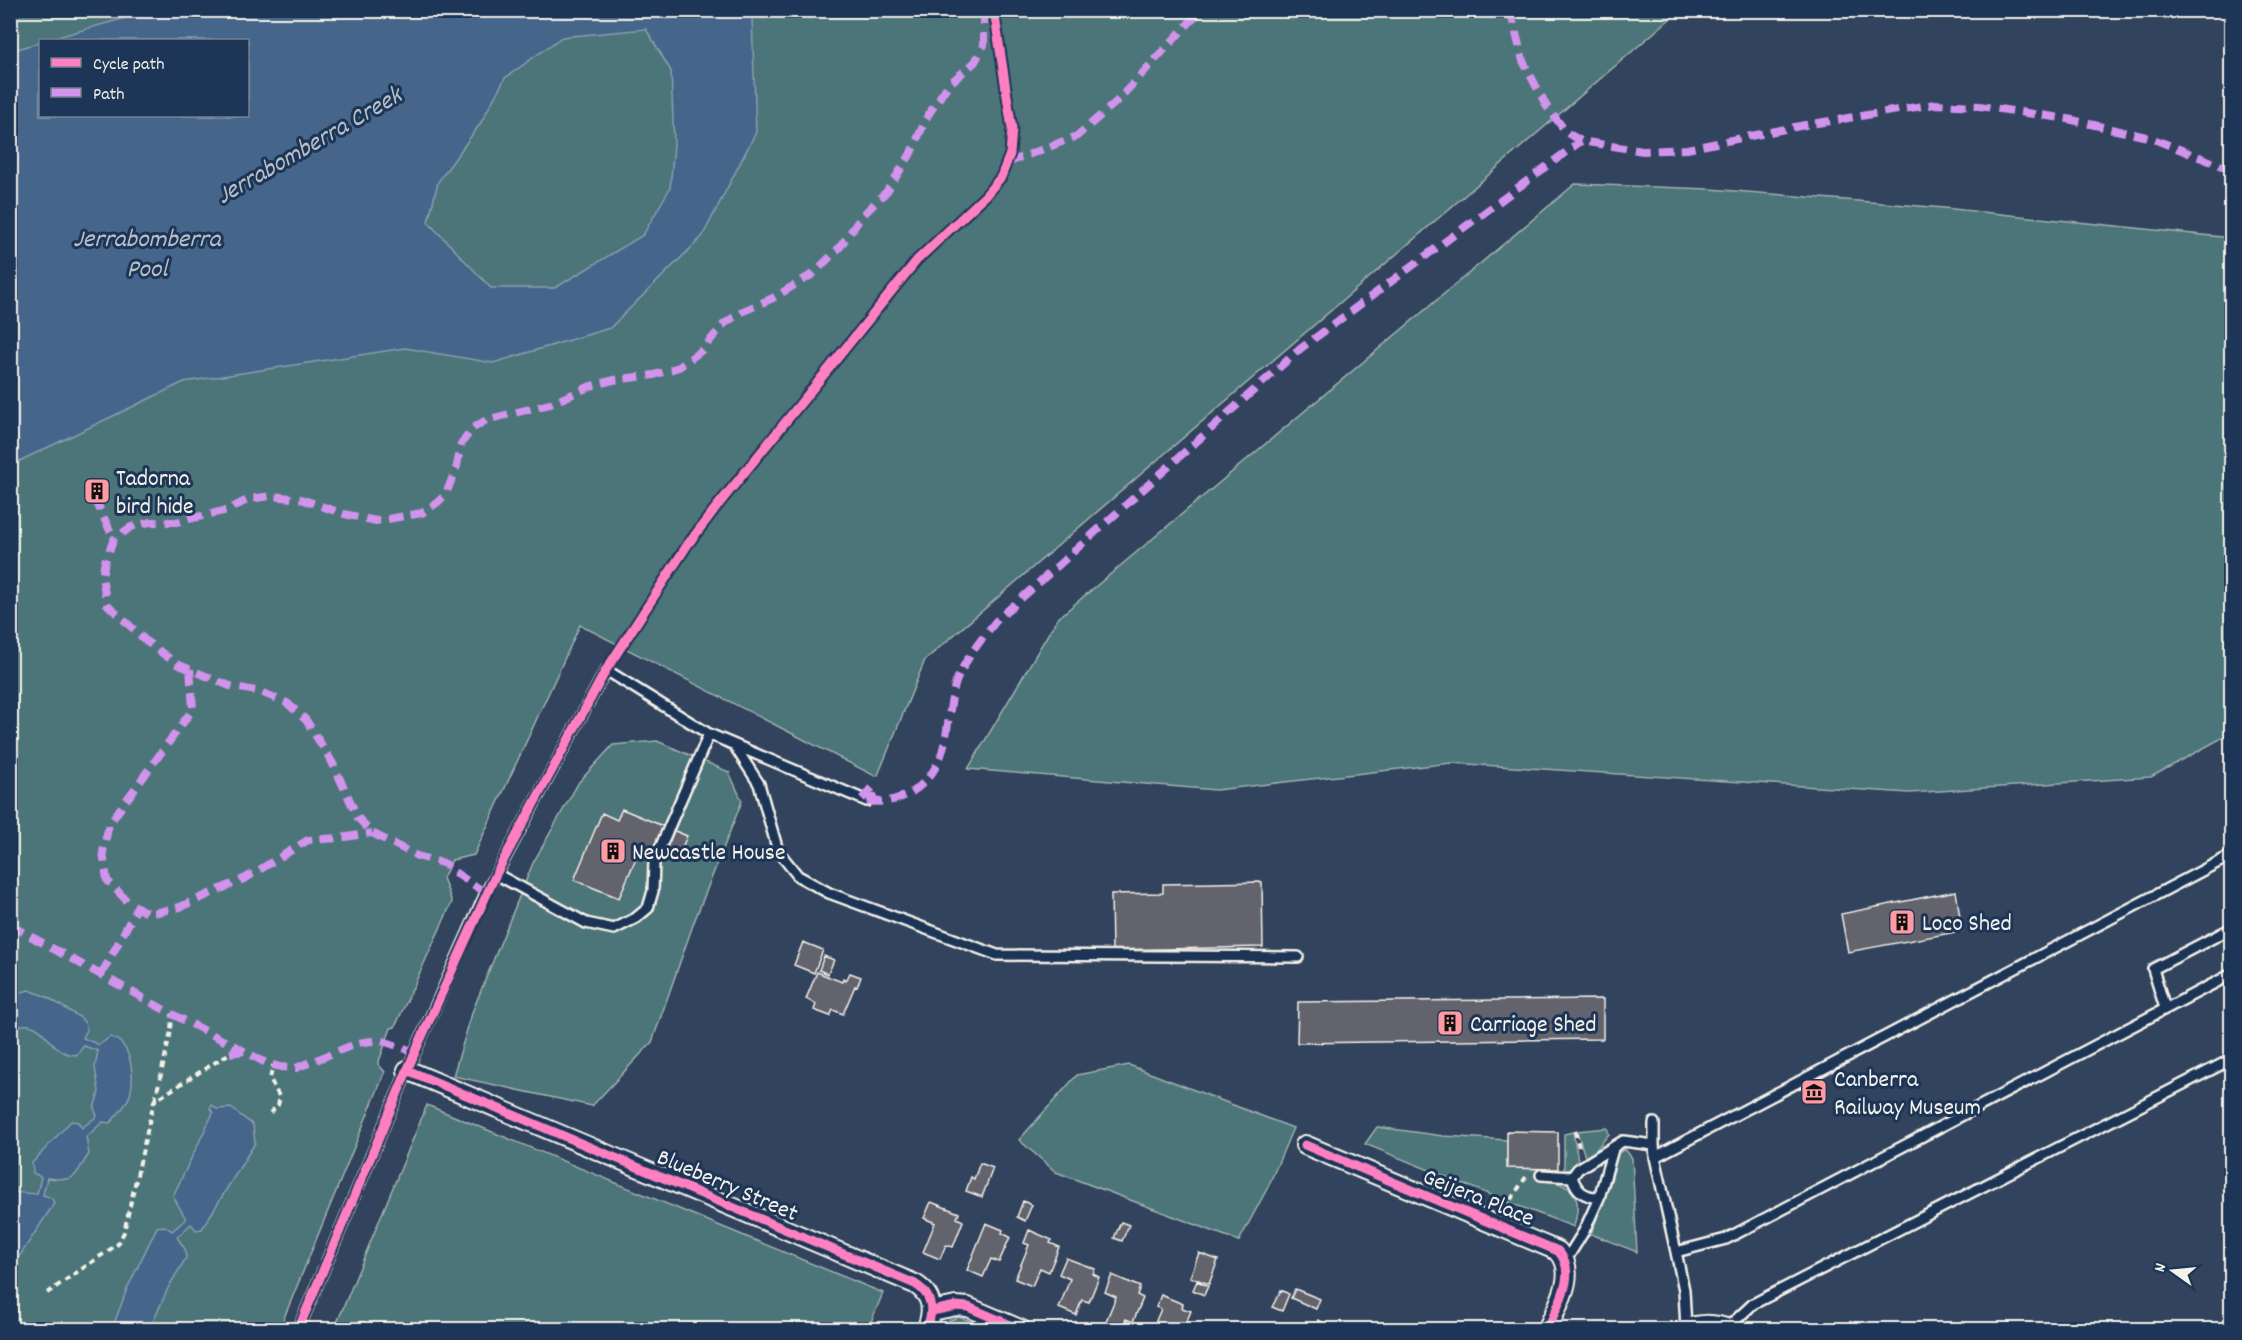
<svg xmlns="http://www.w3.org/2000/svg" width="2242" height="1340" viewBox="0 0 2242 1340" font-family="Dekko,sans-serif">
<style>
.green{fill:#4c7478;stroke:#a0b2b0;stroke-width:1.5;fill-rule:evenodd}
.water{fill:#45668a;stroke:#8b9eb0;stroke-width:1.5;fill-rule:evenodd}
.building{fill:#64646e;stroke:#f4f1e8;stroke-width:1.5}
.lines{fill:none;stroke-linecap:round;stroke-linejoin:round}
.service-casing{stroke:#f4f1e8;stroke-width:14}
.minor-casing{stroke:#f4f1e8;stroke-width:22}
.path{stroke:#f4f1e8;stroke-width:4;stroke-dasharray:6 4.5;stroke-linecap:butt}
.service{stroke:#1d3557;stroke-width:9}
.minor{stroke:#1d3557;stroke-width:18}
.quiet{stroke:#d193ec;stroke-width:8;stroke-dasharray:15 8;stroke-linecap:butt}
.cycleway-casing{stroke:#1d3557;stroke-width:13}
.cycleway{stroke:#ff80c0;stroke-width:9}
.labels{text-anchor:middle;stroke-width:6;stroke-linejoin:round;paint-order:stroke}
.poi-label{font-size:24px;fill:#f4f1e8;stroke:#1d3557;text-anchor:start}
.street-label{font-size:24px;fill:#f4f1e8;stroke:#1d3557}
.water-label{font-size:26px;font-style:italic;fill:#b7c0c7;stroke:#1d3557}
</style>
<rect width="100%" height="100%" fill="#32435e"/>
<filter id="ink" filterUnits="userSpaceOnUse"><feTurbulence type="fractalNoise" baseFrequency=".0167" numOctaves="2"/><feDisplacementMap in="SourceGraphic" scale="12" xChannelSelector="R" yChannelSelector="G"/><feConvolveMatrix kernelMatrix="1 2 1 2 8 2 1 2 1" color-interpolation-filters="sRGB"/></filter>
<g filter="url(#ink)">
<!-- green -->
<path class="green" d="M10,11H1679L925,660L878,775L875,776L580,625L474,855L452,860L443,878L452,902L395,1027L391,1028L378,1064L385,1072L279,1330L11,1329ZM40,40H248V116H40Z
M1575,184L1710,189L1944,208L2231,238V733L2151,777L1910,793L1451,763L1216,790L968,769L1057,619Z
M657,741L729,772L742,801L694,922L652,1042L592,1106L453,1076L473,1010L533,863L579,782L613,745Z
M1129,1065L1293,1128L1268,1187L1239,1241L1056,1172L1019,1140L1077,1075Z
M427,1105L883,1293L868,1329L334,1330Z
M1377,1127L1443,1136L1507,1140V1168L1541,1169L1540,1180C1547,1182 1556,1181 1563,1185C1582,1194 1578,1210 1574,1227L1508,1202L1365,1144Z
M1607,1128L1609,1134L1594,1152L1585,1157L1577,1131Z
M1573,1132L1579,1166L1564,1171V1134Z
M1625,1149L1632,1158L1637,1252L1591,1234L1611,1181L1618,1153Z
M959,1317L994,1329H941L948,1321Z"/>
<!-- water -->
<path class="water" d="M150,11H748L752,17L756,132L702,237L610,328L493,363L405,348L184,382L11,465V51L40,42V116H248V40H47ZM646,29L671,71L674,144L670,188L643,235L555,288H491L428,222L438,182L480,124L505,78L562,37Z
M29,990L47,997L81,1018L85,1023L87,1030L83,1038L99,1045L110,1037C132,1042 135,1077 130,1095C127,1105 117,1115 110,1123L103,1122L86,1137L89,1154C72,1179 78,1181 47,1178L43,1195L52,1198L54,1204L11,1269V1192L37,1194L41,1177L33,1173L32,1163L71,1121L78,1122L82,1128L97,1116L94,1108L99,1092L95,1067L98,1051L84,1046L76,1055C50,1054 49,1029 29,1025C24,1024 16,1027 11,1029V995Z
M212,1105L217,1109L231,1108L253,1125L255,1143L202,1229L196,1230L191,1224L177,1237L185,1249L186,1258L169,1286L150,1329H112L127,1289L157,1227L165,1226L172,1231L186,1219L173,1196L213,1113L210,1108Z"/>
<!-- building -->
<path class="building" d="M87,484H107V497H87Z
M622,809L687,836L677,859L642,844L619,898L574,880L602,813L617,820Z
M1262,882L1263,947L1112,950L1111,894L1163,893V884Z
M1956,891L1962,931L1848,952L1841,914Z
M803,942L823,950L814,973L794,965Z
M824,956L834,960L828,974L819,970Z
M817,972L842,982L843,979L846,981L850,973L861,977L857,987L855,986L843,1014L833,1010L830,1016L814,1010L816,1004L806,999Z
M1603,999V1039L1297,1043L1298,1002Z
M1507,1131L1558,1132V1169L1507,1168Z
M980,1163L993,1168L982,1197L966,1191L971,1177L974,1179Z
M1023,1201L1032,1205L1025,1221L1017,1217Z
M931,1202L959,1213L957,1218L963,1221L953,1247L946,1245L940,1259L923,1252L935,1223L924,1218Z
M1121,1222L1129,1225L1122,1241L1114,1238Z
M986,1223L1003,1230L1002,1233L1010,1237L999,1262L991,1259L983,1277L967,1270Z
M1029,1230L1052,1240L1050,1243L1059,1247L1049,1272L1040,1268L1032,1286L1015,1279L1029,1245L1024,1243Z
M1199,1253L1218,1260L1209,1284L1190,1277Z
M1066,1258L1095,1269L1093,1274L1099,1277L1089,1302L1082,1300L1076,1315L1059,1308L1070,1279L1059,1274Z
M1112,1275L1140,1287L1137,1295L1143,1298L1133,1322L1126,1319L1122,1330H1112L1104,1326L1116,1297L1105,1292Z
M1197,1281L1208,1286L1204,1295L1193,1290Z
M1295,1289L1320,1299L1316,1309L1291,1298Z
M1281,1290L1289,1294L1282,1311L1272,1307Z
M1161,1295L1183,1304L1182,1308L1191,1311L1183,1330H1152L1161,1309L1156,1307Z
M1318,1320L1334,1327L1333,1330H1314Z"/>
<g class="lines">
<defs>
<path id="service" d="M734,745L759,784L778,851L798,876L829,893L997,955L1298,957
M496,874L586,923L614,929L636,918L648,908L653,891L654,862L709,734
M2165,1008L2153,969L2232,928
M1654,1145V1123
M1655,1157L2232,855
M1541,1175L1572,1177L1578,1169L1623,1141L1654,1145L1655,1157L1676,1252L1726,1239L2232,974
M1572,1177C1577,1192 1584,1196 1599,1198L1613,1149
M1676,1252L1684,1290L1686,1328
M1566,1260L1584,1231L1599,1198
M362,1328L365,1330
M1727,1328L1753,1304L2232,1059
M298,1330L415,1052L486,893L606,670L709,734L867,801"/>
<path id="minor" d="M407,1070L915,1284C933,1295 934,1311 926,1330
M1305,1145L1558,1251C1579,1273 1557,1306 1547,1330
M932,1311L956,1306L968,1307L1022,1330
M1683,1330C1699,1323 1715,1323 1731,1330"/>
</defs>
<!-- service casing -->
<use href="#service" class="service-casing"/>
<!-- minor casing -->
<use href="#minor" class="minor-casing"/>
<!-- path -->
<path class="path" d="M155,1100L171,1031L172,1014
M270,1113L278,1105L280,1098L270,1079L273,1065
M1575,1131L1580,1151
M1505,1208L1526,1177
M47,1293L118,1244L124,1232L154,1101L230,1053"/>
<!-- service -->
<use href="#service" class="service"/>
<!-- minor -->
<use href="#minor" class="minor"/>
<!-- quiet -->
<path class="quiet" d="M1510,10L1523,61L1547,107L1567,133L1581,141L1643,151L1687,149L1805,125L1935,104L1979,106L2068,119L2151,138L2232,170
M1007,163L1077,136L1116,102L1201,10
M94,497L114,539
M190,669L193,709L109,824L103,852L107,880L128,902L149,914L180,907L246,878L308,840L339,838L372,833
M862,799L873,787V802
M867,801C898,806 928,788 940,758C949,735 948,707 956,682C965,659 981,640 996,621L1300,349L1581,141
M486,893L448,868L446,864L417,856L372,833L358,818L332,762L306,720L287,703L261,692L230,686L177,664L147,642L107,604L102,577L105,561L114,539L131,527L150,522H176L228,510L249,499L271,496L301,499L344,514L376,521L422,513L438,502L446,494L457,466L461,444L472,429L486,420L550,404L591,386L614,380L654,375L679,367L702,350L724,324L741,312L773,298L813,274L840,247L862,216L887,191L910,155L928,115L948,85L975,62L984,45V10
M10,925L172,1014L244,1051
M101,975L137,908
M230,1053L244,1051L266,1063L280,1067L296,1068L358,1043L380,1040L415,1052"/>
<defs>
<path id="cycleway" d="M407,1070L915,1284C933,1295 934,1311 926,1330
M1305,1145L1558,1251C1579,1273 1557,1306 1547,1330
M932,1311L956,1306L968,1307L1022,1330
M298,1330L415,1052L496,874L606,670L688,544L714,510L917,260L985,196L1001,177L1010,154L1012,129L994,10"/>
</defs>
<!-- cycleway casing -->
<use href="#cycleway" class="cycleway-casing"/>
<!-- cycleway -->
<use href="#cycleway" class="cycleway"/>
</g>
</g>
<!-- icons -->
<defs>
<symbol id="building-square" viewBox="-11 -11 22 22"><rect x="-9" y="-9" width="18" height="18" rx="4" fill="#ff9aa2" stroke="#1d3557"/><path d="M-4-6H4V6H1V3H-1V6H-4ZM-2.5-4.3h1.7v1.8h-1.7ZM.8-4.3h1.7v1.8H.8ZM-2.5-1h1.7V.8h-1.7ZM.8-1h1.7V.8H.8Z" fill="#111"/></symbol>
<symbol id="museum-square" viewBox="-11 -11 22 22"><rect x="-9" y="-9" width="18" height="18" rx="4" fill="#ff9aa2" stroke="#1d3557"/><path d="M0-6L6-3V-2H-6V-3ZM-5-1h2V3h-2ZM-1-1h2V3h-2ZM3-1h2V3H3ZM-6 4H6V6H-6Z" fill="#111"/></symbol>
</defs>
<g fill-rule="evenodd">
<use href="#building-square" x="82" y="476" width="30" height="30"/>
<use href="#building-square" x="598" y="836" width="30" height="30"/>
<use href="#building-square" x="1887" y="907" width="30" height="30"/>
<use href="#building-square" x="1435" y="1008" width="30" height="30"/>
<use href="#museum-square" x="1799" y="1077" width="30" height="30"/>
</g>
<g class="labels">
<!-- poi labels -->
<g class="poi-label">
<text x="116" y="485">Tadorna<tspan x="116" dy="28">bird hide</tspan></text>
<text x="632" y="859">Newcastle House</text>
<text x="1922" y="930">Loco Shed</text>
<text x="1470" y="1031">Carriage Shed</text>
<text x="1834" y="1086">Canberra<tspan x="1834" dy="28">Railway Museum</tspan></text>
</g>
<!-- street labels -->
<g class="street-label">
<text transform="translate(728 1184) rotate(23)" y="8">Blueberry Street</text>
<text transform="translate(1479 1196) rotate(22)" y="8">Geijera Place</text>
</g>
<!-- water labels -->
<g class="water-label">
<text transform="translate(308 144) rotate(-30)" y="9">Jerrabomberra Creek</text>
<text x="147" y="246">Jerrabomberra<tspan x="147" dy="30">Pool</tspan></text>
</g>
</g>
<!-- margin -->
<rect width="2242" height="1340" fill="none" stroke="#1d3557" stroke-width="36"/>
<rect x="18" y="18" width="2206" height="1304" fill="none" stroke="#f4f1e8" stroke-width="2" filter="url(#ink)"/>
<!-- legend -->
<rect x="39" y="39" width="210" height="78" fill="#1d3557" stroke="#738091" stroke-width="1.5"/>
<rect x="51" y="58" width="30" height="9" fill="#ff80c0" stroke="#738091" stroke-width="1.5"/>
<text x="93" y="69" font-size="18" fill="#f4f1e8">Cycle path</text>
<rect x="51" y="88" width="30" height="9" fill="#d193ec" stroke="#738091" stroke-width="1.5"/>
<text x="93" y="99" font-size="18" fill="#f4f1e8">Path</text>
<!-- north arrow -->
<g transform="translate(2173 1271) rotate(285)" stroke="#1d3557" stroke-width="4.5" paint-order="stroke">
<path d="M0-4.5L10 22L0 15L-10 22Z" fill="#f4f1e8"/>
<text y="-9" font-size="16" font-weight="bold" text-anchor="middle" fill="#f4f1e8">N</text>
</g>
</svg>
